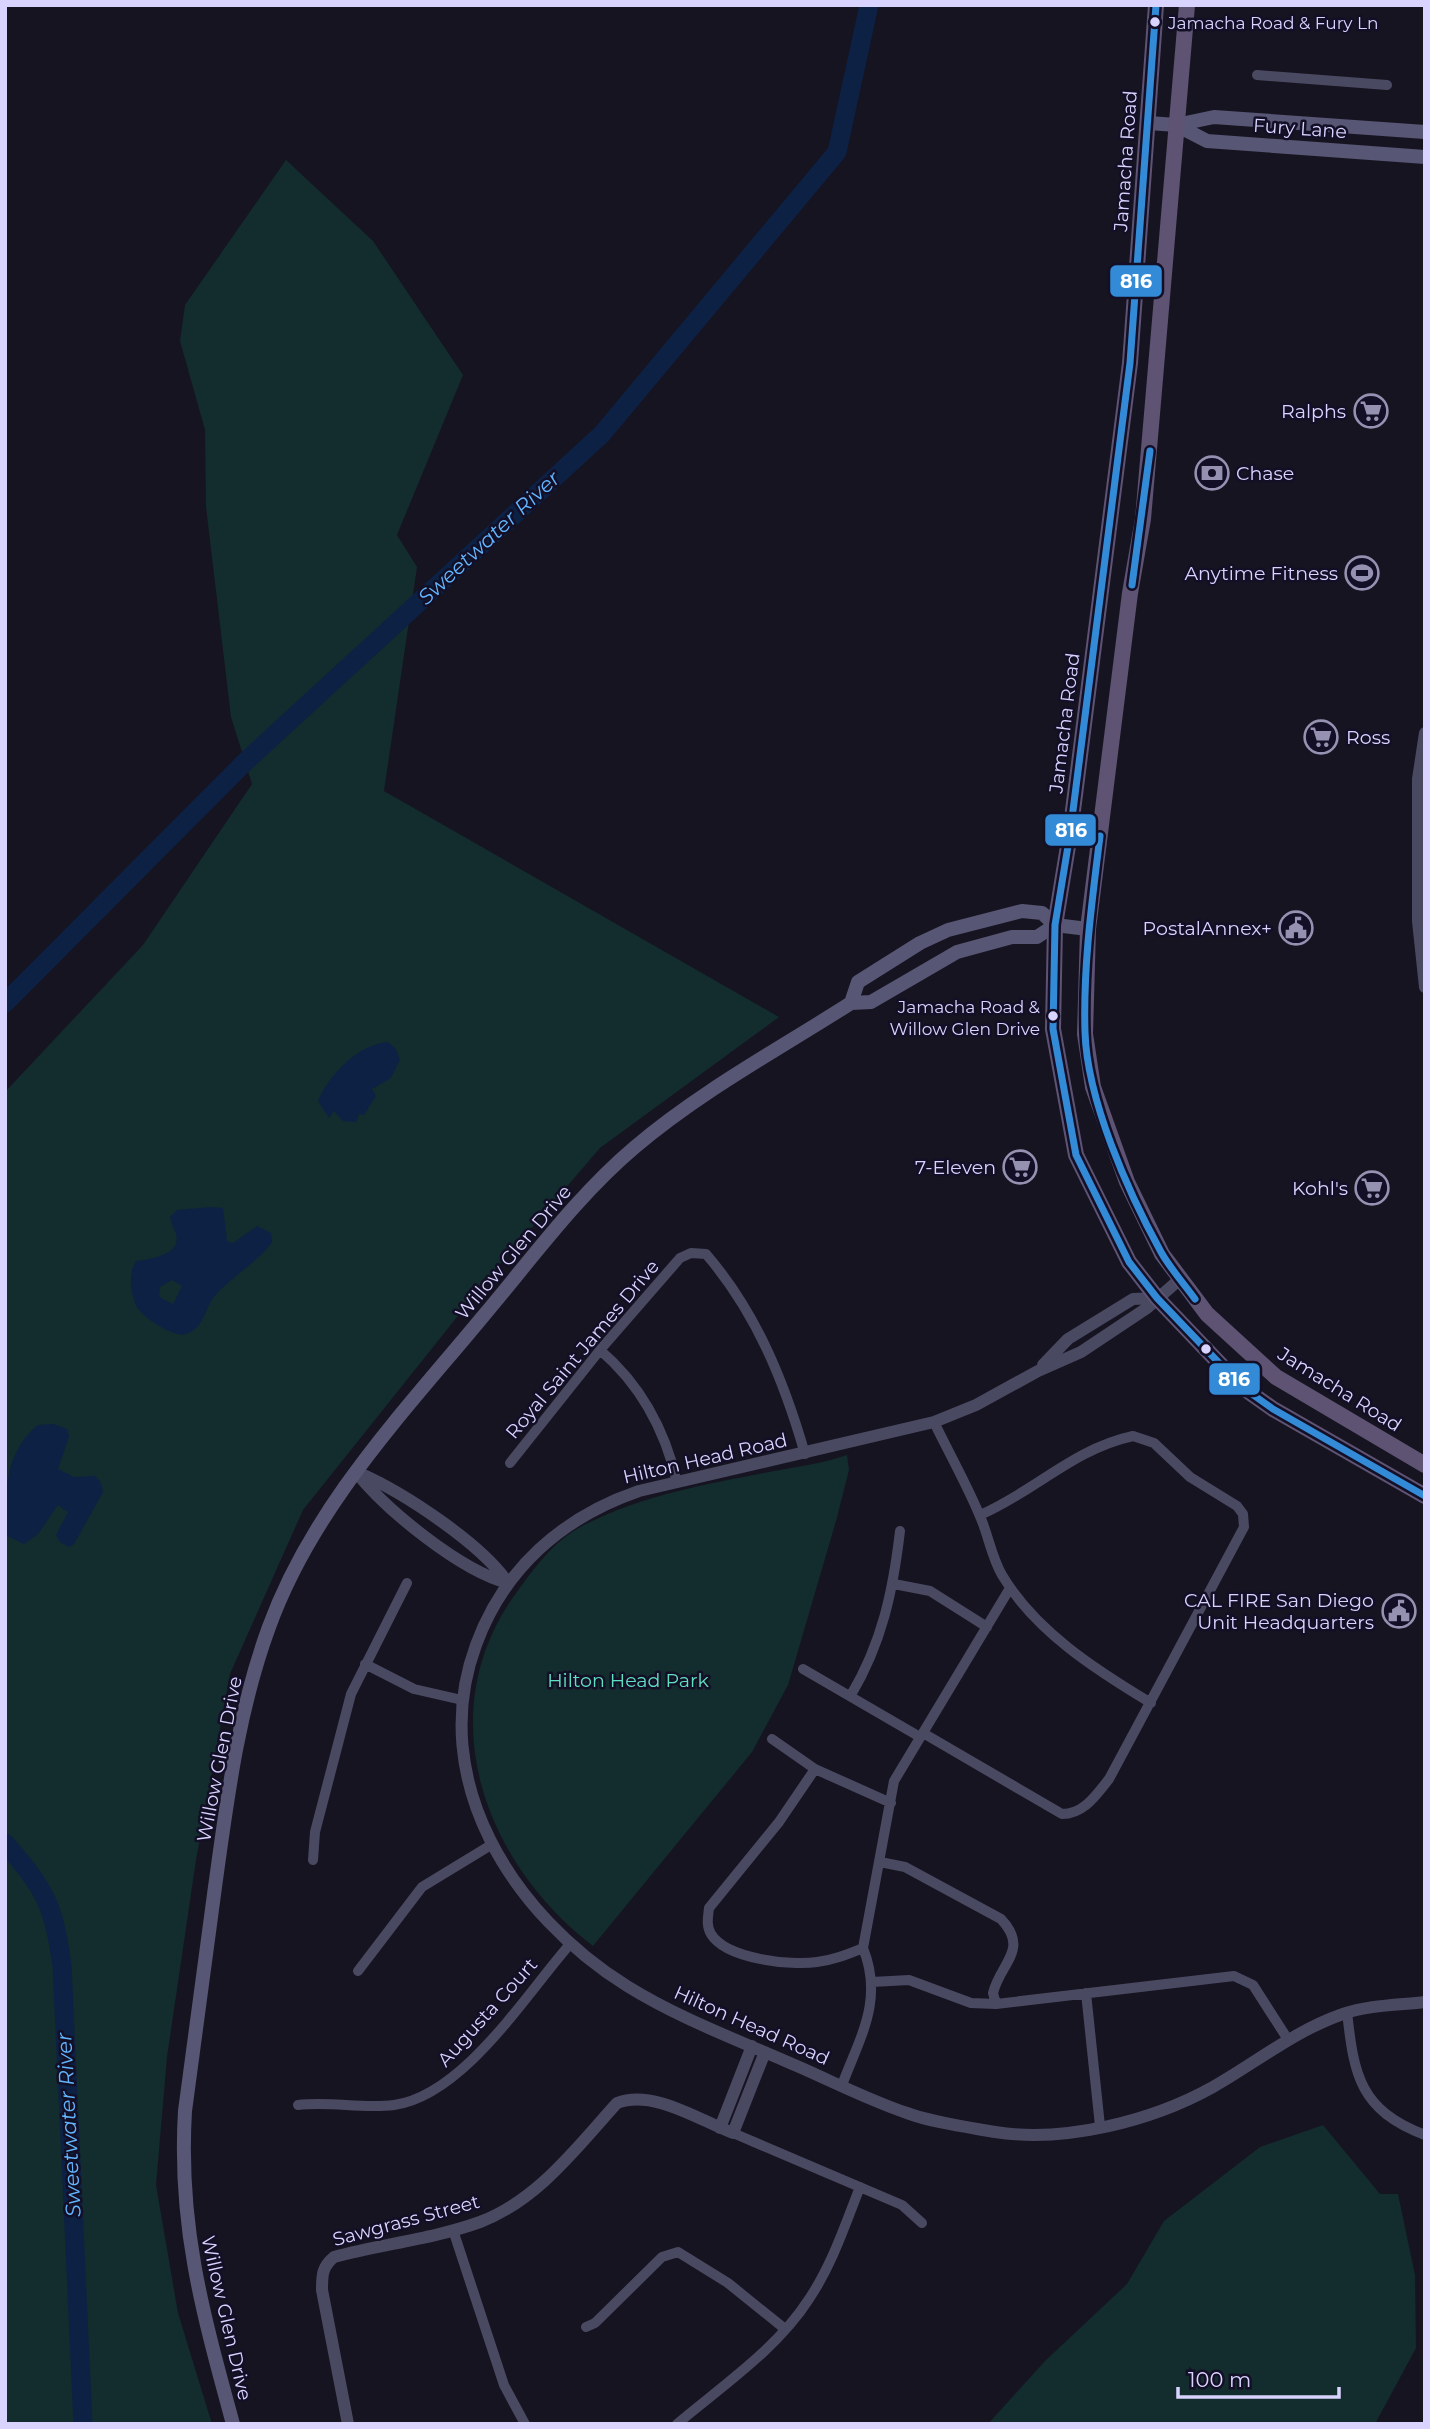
<svg xmlns="http://www.w3.org/2000/svg" width="1430" height="2429" viewBox="0 0 1430 2429" font-family="Montserrat,sans-serif">
<style>
.green{fill:#132c2d}
.water{fill:#0d2144;fill-rule:evenodd}
.lines{fill:none;stroke-linecap:round;stroke-linejoin:round}
.river{stroke:#0d2144;stroke-width:19}
.minor{stroke:#4a4962;stroke-width:10}
.tertiary{stroke:#4a4962;stroke-width:12}
.secondary{stroke:#575674;stroke-width:14}
.primary{stroke:#5e5373;stroke-width:16}
.bus-1-casing{stroke:#130f26;stroke-width:12}
.bus-1{stroke:#338bd7;stroke-width:7}
.bus-dot{fill:#d9d4ff;stroke:#130f26;stroke-width:2.5}
.labels{text-anchor:middle;stroke-width:5;stroke-linejoin:round;paint-order:stroke}
.bus-label{font-size:17px;fill:#d9d4ff;stroke:#130f26;text-anchor:start}
.street-label{font-size:19px;fill:#d9d4ff;stroke:#130f26}
.poi-label{font-size:19px;fill:#d9d4ff;stroke:#130f26;text-anchor:end}
.park-label{font-size:19px;fill:#5fe0c0;stroke:#130f26}
.water-label{font-size:21px;font-style:italic;fill:#62b6ff;stroke:#130f26}
.line-badge{stroke:#130f26;stroke-width:2.5}
.badge-label{font-size:19px;text-anchor:middle;font-weight:bold;fill:#fff}
</style>
<rect width="100%" height="100%" fill="#161421"/>
<!-- green -->
<path class="green" d="M286,160L373,241L463,375L397,535L417,567L384,791L779,1017L600,1148L485,1282L303,1510L230,1674L196,1860L167,2057L156,2185L178,2313L212,2424H5V1092L143,945L252,784L231,717L206,507L205,430L180,341L185,305Z
M847,1455L849,1470L836,1521L788,1685L752,1752L593,1946C482,1861 428,1709 519,1589C538,1563 557,1538 586,1524C644,1495 706,1484 769,1472C794,1467 822,1464 847,1455Z
M1323,2125L1380,2194H1398L1415,2275L1416,2348L1375,2424H988L1045,2361L1127,2284L1164,2221L1260,2147Z"/>
<!-- water -->
<path class="water" d="M388,1042L396,1049L400,1060L391,1078L372,1089L376,1096L364,1115L359,1114L356,1122L343,1121L334,1111L329,1118L318,1101C329,1075 357,1045 388,1042Z
M211,1207L223,1208L227,1241L233,1243L257,1226L271,1233L272,1242C260,1261 229,1278 214,1297C204,1310 204,1328 186,1334C174,1338 142,1317 137,1307C130,1294 128,1273 136,1261C150,1259 182,1255 176,1234C174,1228 171,1224 170,1217L177,1210ZM172,1280L182,1286L173,1304L159,1297L160,1287Z
M53,1424L67,1429L69,1437L58,1469L74,1477L95,1476L100,1481L103,1492L74,1544L69,1547L60,1542L56,1535L68,1512L58,1505L38,1534L24,1544L5,1535C5,1495 4,1452 38,1425Z"/>
<g class="lines">
<!-- river -->
<path class="river" d="M5,1003L245,762L602,434L837,152L869,5
M5,1843C45,1889 54,1905 62,1966L83,2424"/>
<!-- minor -->
<path class="minor" d="M1257,75L1387,85
M600,1350C641,1385 665,1430 677,1482
M934,1422C949,1453 966,1483 979,1514C988,1533 991,1556 1002,1575C1035,1631 1096,1670 1151,1703
M510,1463L600,1350L680,1258L691,1253L706,1254C756,1312 784,1381 805,1454
M894,1584L930,1591L987,1627
M365,1664L414,1689L462,1700
M803,1669L920,1737
M851,1695C882,1643 893,1591 900,1531
M923,1733L1062,1814C1084,1814 1096,1795 1109,1779L1244,1527L1243,1514L1237,1506L1190,1477L1154,1443L1133,1436C1073,1449 1034,1492 980,1515
M772,1739L815,1769L891,1803
M815,1769L779,1822L709,1908C708,1917 706,1926 711,1934C726,1959 791,1966 817,1962C834,1960 848,1954 863,1948
M313,1860L315,1832L351,1694L407,1583
M880,1862L905,1867L1001,1919C1030,1950 1000,1963 993,1993L996,2004
M863,1948L894,1781L1010,1588
M358,1971L422,1887L491,1845
M872,1982L909,1980L971,2003L996,2004L1234,1976L1253,1985L1287,2038
M1086,1993L1100,2126
M1347,2012C1354,2076 1360,2110 1425,2135
M842,2085C860,2037 884,2000 863,1948
M298,2105C330,2101 362,2109 394,2105C464,2095 526,1994 571,1943
M733,2133L902,2205L922,2223
M453,2230L504,2385L525,2424
M586,2327L595,2323L662,2257L678,2252L728,2283L785,2329
M677,2424C722,2386 777,2349 809,2299C832,2265 845,2225 860,2187"/>
<!-- tertiary -->
<path class="tertiary" d="M1425,733L1418,779V921L1425,987
M1180,1279L1147,1308L1081,1352L1038,1371L976,1405L934,1422L639,1491C563,1517 504,1568 476,1645C426,1780 513,1915 627,1986C677,2017 730,2037 783,2060C824,2077 865,2099 907,2113C934,2123 967,2127 995,2132C1065,2143 1152,2121 1213,2087C1257,2062 1294,2031 1343,2014C1368,2005 1399,2005 1425,2002
M1043,1365L1068,1339L1133,1299L1157,1298
M356,1472C386,1510 461,1571 508,1583
M359,1473C403,1492 482,1544 508,1583
M720,2128L752,2046
M348,2424L322,2290C322,2275 322,2267 334,2257C382,2244 433,2239 480,2222C538,2200 577,2147 617,2103C653,2089 699,2120 733,2133L765,2052"/>
<!-- secondary -->
<path class="secondary" d="M1149,123L1176,125L1214,117L1425,132
M1176,125L1207,141L1425,157
M851,1003L858,982L920,943L948,930L1022,911L1042,913L1055,925
M233,2424C203,2314 178,2226 185,2111C195,2036 205,1962 215,1887C227,1800 238,1711 269,1627C313,1506 404,1412 485,1314C533,1257 578,1195 635,1147C701,1091 779,1049 851,1003L871,1002L957,952L1012,937H1037L1055,925L1088,929"/>
<!-- primary -->
<path class="primary" d="M1156,5L1130,363L1070,834L1055,925L1053,1029L1076,1155L1129,1262L1157,1298L1242,1387L1273,1409L1425,1496
M1187,5L1143,519L1130,593L1088,929L1085,1034L1093,1087L1127,1182L1162,1254L1207,1314L1276,1377L1425,1465"/>
<defs>
<path id="bus-1" d="M1156,5L1130,363L1070,834L1055,925L1053,1029L1076,1155L1129,1262L1157,1298L1242,1387L1273,1409L1425,1496
M1132,585L1150,451
M1100,836C1092,901 1083,966 1085,1032C1087,1100 1128,1192 1161,1252C1170,1268 1184,1284 1195,1299"/>
</defs>
<!-- bus-1 casing -->
<use href="#bus-1" class="bus-1-casing"/>
<!-- bus-1 -->
<use href="#bus-1" class="bus-1"/>
</g>
<!-- icons -->
<defs>
<symbol id="supermarket-ring" viewBox="-11 -11 22 22"><circle r="9.5" fill="#130f26" stroke="#9591b1" stroke-width="1.5"/><path d="M-6-5.5h2.5l.6 2H6L4.5 2H-2.5L-4.4-4H-6ZM-1.5 3.2a1.3 1.3 0 1 0 .1 0ZM3 3.2a1.3 1.3 0 1 0 .1 0Z" fill="#9591b1"/></symbol>
<symbol id="bank-ring" viewBox="-11 -11 22 22"><circle r="9.5" fill="#130f26" stroke="#9591b1" stroke-width="1.5"/><path d="M-6-4H6V4H-6ZM0-2.3a2.3 2.3 0 1 0 0 4.6a2.3 2.3 0 1 0 0-4.6Z" fill="#9591b1"/></symbol>
<symbol id="stadium-ring" viewBox="-11 -11 22 22"><circle r="9.5" fill="#130f26" stroke="#9591b1" stroke-width="1.5"/><path d="M0-5a6.5 5 0 1 0 0 10a6.5 5 0 1 0 0-10ZM-3.5-1.8h7v3.6h-7Z" fill="#9591b1"/></symbol>
<symbol id="civic-ring" viewBox="-11 -11 22 22"><circle r="9.5" fill="#130f26" stroke="#9591b1" stroke-width="1.5"/><path d="M-.6-6.5H3V-4.5H.6V-3L4-1V1h2V6H-6V1h2V-1L-.6-3ZM-1.2 2.5V6h2.4V2.5Z" fill="#9591b1"/></symbol>
</defs>
<g fill-rule="evenodd">
<use href="#supermarket-ring" x="1352" y="392" width="38" height="38"/>
<use href="#bank-ring" x="1193" y="454" width="38" height="38"/>
<use href="#stadium-ring" x="1343" y="554" width="38" height="38"/>
<use href="#supermarket-ring" x="1302" y="718" width="38" height="38"/>
<use href="#civic-ring" x="1277" y="909" width="38" height="38"/>
<use href="#supermarket-ring" x="1001" y="1148" width="38" height="38"/>
<use href="#supermarket-ring" x="1353" y="1169" width="38" height="38"/>
<use href="#civic-ring" x="1380" y="1592" width="38" height="38"/>
</g>
<!-- markers -->
<g class="bus-dot">
<circle cx="1155" cy="22" r="6"/>
<circle cx="1053" cy="1016" r="6"/>
<circle cx="1206" cy="1349" r="6"/>
</g>
<g class="labels">
<!-- bus labels -->
<g class="bus-label">
<text x="1168" y="29">Jamacha Road &amp; Fury Ln</text>
<text x="1040" y="1013" text-anchor="end">Jamacha Road &amp;<tspan x="1040" dy="22">Willow Glen Drive</tspan></text>
</g>
<!-- street labels -->
<g class="street-label">
<text transform="translate(1300 128) rotate(4)" y="7">Fury Lane</text>
<text transform="translate(1125 161) rotate(-86)" y="7">Jamacha Road</text>
<text transform="translate(1064 723) rotate(-83)" y="7">Jamacha Road</text>
<text transform="translate(513 1252) rotate(-50)" y="7">Willow Glen Drive</text>
<text transform="translate(582 1349) rotate(-50)" y="7">Royal Saint James Drive</text>
<text transform="translate(1340 1389) rotate(32)" y="7">Jamacha Road</text>
<text transform="translate(705 1458) rotate(-13)" y="7">Hilton Head Road</text>
<text transform="translate(219 1759) rotate(-79)" y="7">Willow Glen Drive</text>
<text transform="translate(487 2012) rotate(-48)" y="7">Augusta Court</text>
<text transform="translate(752 2025) rotate(24)" y="7">Hilton Head Road</text>
<text transform="translate(406 2220) rotate(-15)" y="7">Sawgrass Street</text>
<text transform="translate(227 2318) rotate(77)" y="7">Willow Glen Drive</text>
</g>
<!-- poi labels -->
<g class="poi-label">
<text x="1346" y="418">Ralphs</text>
<text x="1236" y="480" text-anchor="start">Chase</text>
<text x="1338" y="580">Anytime Fitness</text>
<text x="1346" y="744" text-anchor="start">Ross</text>
<text x="1272" y="935">PostalAnnex+</text>
<text x="996" y="1174">7-Eleven</text>
<text x="1348" y="1195">Kohl's</text>
<text x="1374" y="1607">CAL FIRE San Diego<tspan x="1374" dy="22">Unit Headquarters</tspan></text>
</g>
<!-- park labels -->
<g class="park-label">
<text x="628" y="1687">Hilton Head Park</text>
</g>
<!-- water labels -->
<g class="water-label">
<text transform="translate(489 538) rotate(-43)" y="7">Sweetwater River</text>
<text transform="translate(69 2125) rotate(-93)" y="7">Sweetwater River</text>
</g>
</g>
<g class="line-badge">
<rect x="1109" y="264" width="54" height="34" rx="7" fill="#338bd7"/>
<rect x="1044" y="813" width="53" height="34" rx="7" fill="#338bd7"/>
<rect x="1208" y="1362" width="53" height="34" rx="7" fill="#338bd7"/>
</g>
<g class="badge-label">
<text x="1136" y="288">816</text>
<text x="1071" y="837">816</text>
<text x="1234" y="1386">816</text>
</g>
<!-- border -->
<rect width="1430" height="2429" fill="none" stroke="#d9d4ff" stroke-width="14"/>
<!-- scale -->
<path d="M1178 2387v10h161v-10" fill="none" stroke="#d9d4ff" stroke-width="3.5"/>
<text x="1188" y="2387" font-size="21" fill="#d9d4ff" stroke="#130f26" stroke-width="5" paint-order="stroke">100 m</text>
</svg>
